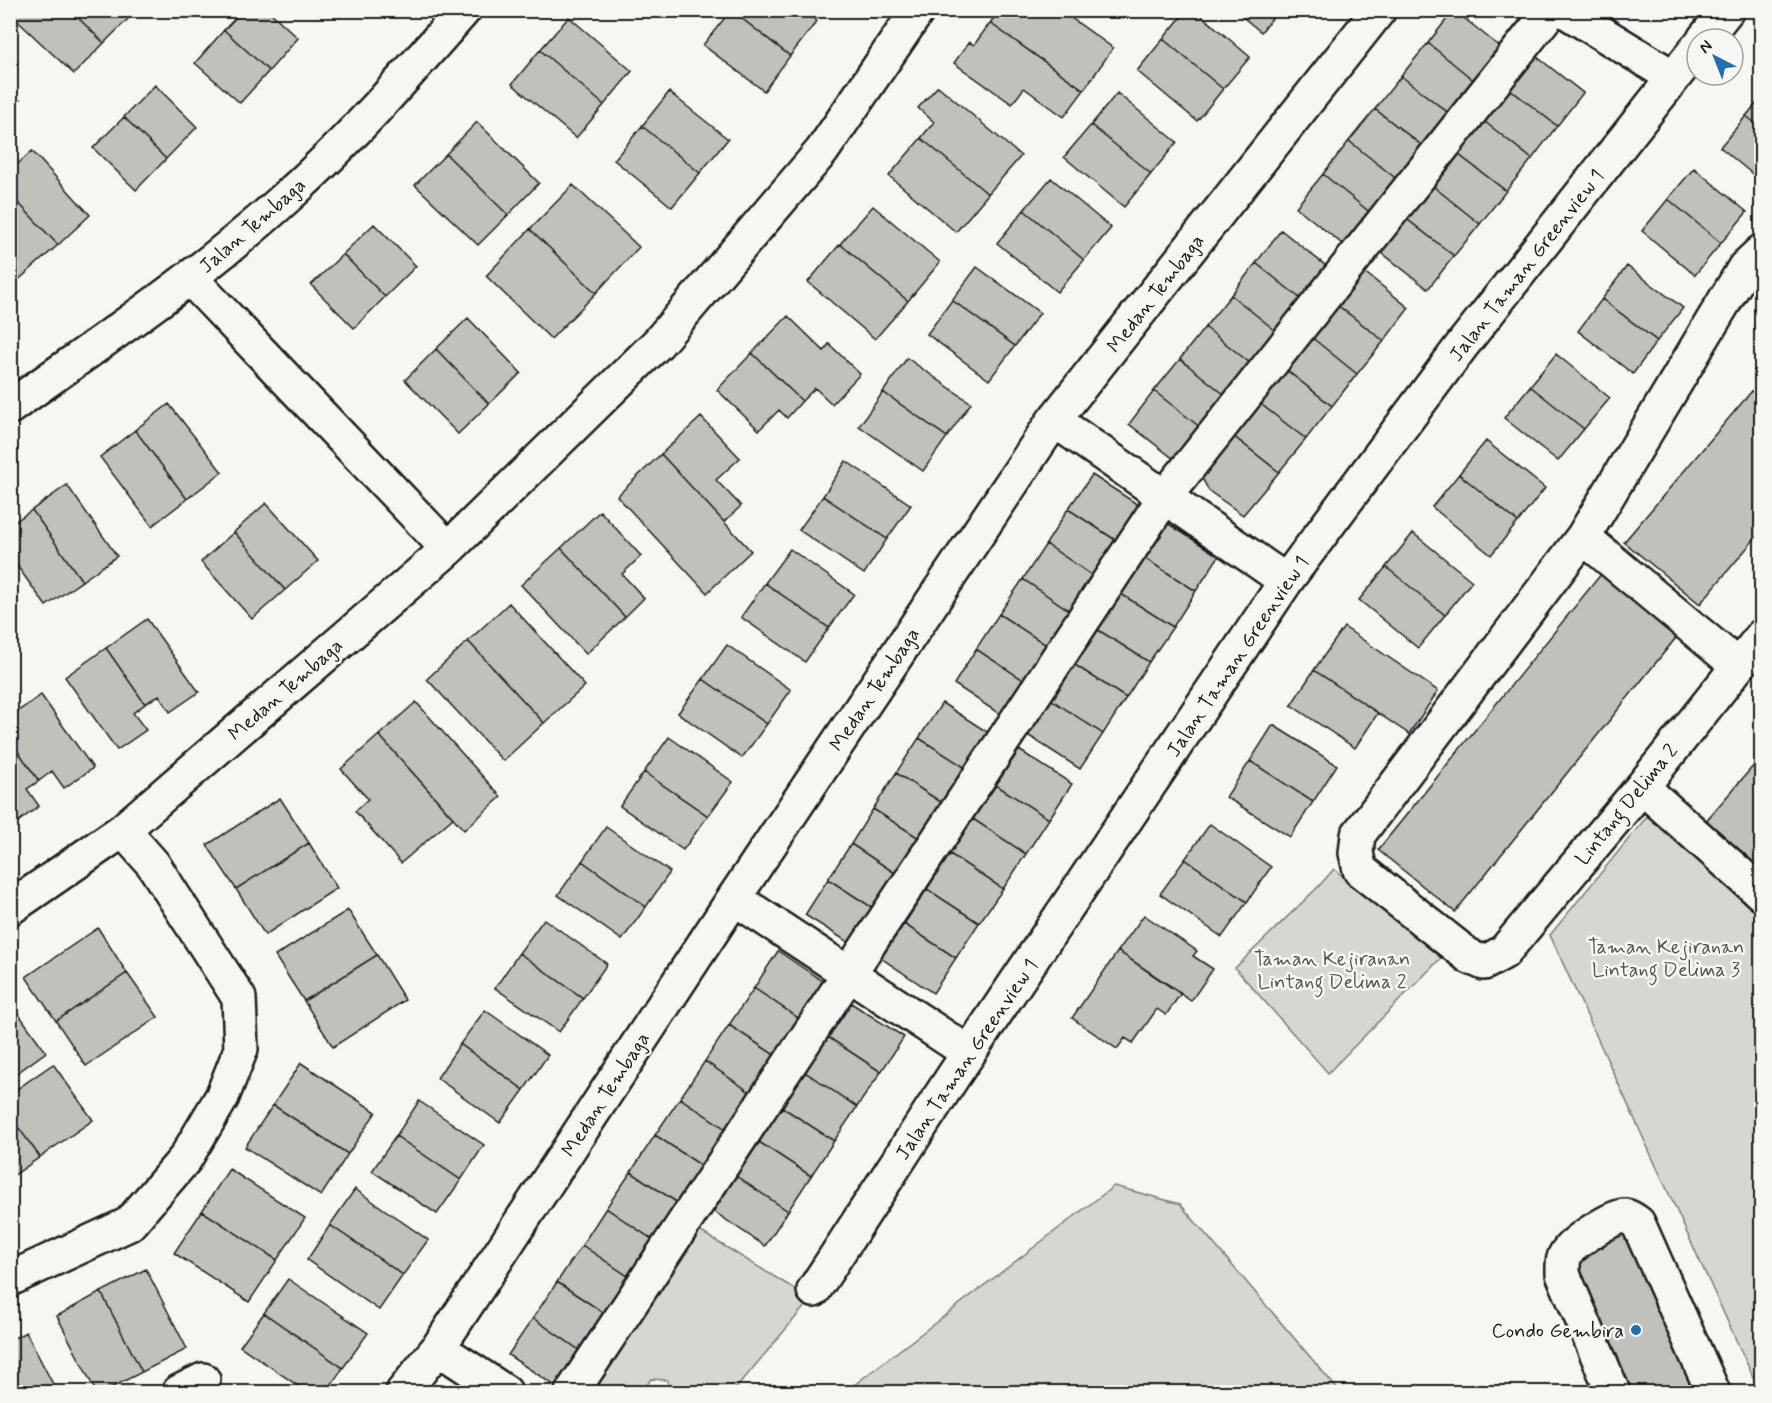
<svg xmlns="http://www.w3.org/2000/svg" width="1772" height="1403" viewBox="0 0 1772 1403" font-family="Mynerve,sans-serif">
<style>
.green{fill:#d6d6d2;stroke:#797977;stroke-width:1.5}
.building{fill:#c0c0bd;stroke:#1c1c1c;stroke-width:1.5}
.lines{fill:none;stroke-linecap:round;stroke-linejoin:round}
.minor-casing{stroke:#1c1c1c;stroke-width:38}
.minor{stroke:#f6f6f2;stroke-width:33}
.poi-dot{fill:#1f6fb2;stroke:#f6f6f2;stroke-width:2}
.labels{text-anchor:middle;stroke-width:5;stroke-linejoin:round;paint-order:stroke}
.street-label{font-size:20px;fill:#1c1c1c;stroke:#f6f6f2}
.park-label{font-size:20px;fill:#545453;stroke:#f6f6f2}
.poi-label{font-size:20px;fill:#1c1c1c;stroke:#f6f6f2;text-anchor:end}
</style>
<rect width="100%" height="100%" fill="#f6f6f2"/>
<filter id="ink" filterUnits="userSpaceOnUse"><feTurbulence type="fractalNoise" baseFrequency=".0167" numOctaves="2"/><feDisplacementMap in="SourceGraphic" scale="12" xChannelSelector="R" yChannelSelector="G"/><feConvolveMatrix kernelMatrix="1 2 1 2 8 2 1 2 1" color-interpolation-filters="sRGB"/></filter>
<g filter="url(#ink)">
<!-- green -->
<path class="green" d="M1649,814L1761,916V1392H1760L1550,935Z
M1334,869L1441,958L1328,1073L1235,968L1319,886Z
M1114,1186L1180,1204L1340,1392H845Z
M698,1230L811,1299L733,1392H677L670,1390L667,1380L651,1379L642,1392H583Z"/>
<!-- building -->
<path class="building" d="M15,10H70L104,43L74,74L11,15Z
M70,10H133L135,12L104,43Z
M243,10H268L298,38L269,71L224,30Z
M731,10L790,56L764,91L703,45Z
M731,10H804L817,21L790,56Z
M999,10H1060L1113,48L1084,90L990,23Z
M1187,10H1195L1250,57L1223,89L1163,39Z
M1234,10H1279L1261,32Z
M1454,10L1504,50L1477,83L1428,43Z
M569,17L632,71L604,105L540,50Z
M990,23L1084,90L1064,117L1024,88L1012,104L954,63L969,42L974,45Z
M224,30L269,71L240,103L195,63Z
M1163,39L1223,89L1197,121L1137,71Z
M1428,43L1477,83L1451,115L1401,76Z
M540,50L604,105L576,138L512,84Z
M1532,53L1583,93L1557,126L1506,86Z
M1401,76L1451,115L1425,148L1375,109Z
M155,85L197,127L166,159L124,117Z
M938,86L1021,156L988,194L921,138L934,122L918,108Z
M1506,86L1557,126L1532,159L1480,118Z
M10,90L20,100L10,109Z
M669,92L728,139L700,173L642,126Z
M1117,93L1177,142L1151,174L1091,125Z
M1762,97V128L1746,116Z
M1375,109L1425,148L1399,181L1349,141Z
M1746,116L1762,128V182L1720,147Z
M124,117L166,159L136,190L93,148Z
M1480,118L1532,159L1506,191L1454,151Z
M477,122L539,183L508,215L446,154Z
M1091,125L1151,174L1124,207L1064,157Z
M642,126L700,173L672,207L614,160Z
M921,138L988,194L956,232L889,176Z
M1349,141L1399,181L1372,214L1323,174Z
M32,151L90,215L58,245L10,194V171Z
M1454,151L1506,191L1480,224L1429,183Z
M446,154L508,215L478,245L415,185Z
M1694,168L1747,212L1721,243L1668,199Z
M1323,174L1372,214L1346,247L1296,207Z
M1051,178L1111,228L1084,260L1024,210Z
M1429,183L1480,224L1454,256L1403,216Z
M573,185L639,247L596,293L530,229Z
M10,194L58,245L15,283L10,278Z
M1668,199L1721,243L1695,275L1642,231Z
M873,206L940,262L908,301L840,244Z
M1024,210L1084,260L1057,292L997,243Z
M1403,216L1454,256L1428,289L1377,249Z
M374,224L416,266L385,297L343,254Z
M530,229L596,293L551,339L486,276Z
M1281,230L1331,270L1306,303L1256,263Z
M840,244L908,301L875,339L808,282Z
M343,254L385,297L354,328L311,285Z
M1256,263L1306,303L1281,335L1231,295Z
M1627,266L1683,308L1657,341L1602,299Z
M977,267L1040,313L1015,346L952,300Z
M1362,270L1409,308L1384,341L1336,304Z
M1231,295L1281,335L1255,367L1205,327Z
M1602,299L1657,341L1633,374L1578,331Z
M952,300L1015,346L989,380L927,334Z
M1336,304L1384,341L1357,374L1310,336Z
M788,316L824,351L829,344L860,374L832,404L815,388L802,401L752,353Z
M468,318L521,373L489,404L436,349Z
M1205,327L1255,367L1230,399L1180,359Z
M1310,336L1357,374L1332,406L1285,369Z
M436,349L489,404L458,434L405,380Z
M752,353L802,401L787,418L779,410L759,430L717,390Z
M1556,354L1610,398L1584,429L1530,386Z
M907,358L971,403L947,437L883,392Z
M1180,359L1230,399L1205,431L1154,391Z
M1285,369L1332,406L1306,439L1258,402Z
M1762,379V530L1700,604L1624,542Z
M1530,386L1584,429L1558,461L1504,418Z
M1154,391L1205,431L1179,463L1129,424Z
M883,392L947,437L923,471L859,426Z
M1258,402L1306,439L1279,472L1232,435Z
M169,404L222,472L187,499L135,430Z
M701,417L740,458L716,480L741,506L724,522L661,454Z
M135,430L187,499L152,526L100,457Z
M1232,435L1279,472L1243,515L1209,491L1201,476Z
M1486,441L1545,488L1518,522L1459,474Z
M661,454L751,551L707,593L617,496Z
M846,461L911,505L887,539L823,496Z
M1459,474L1518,522L1491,555L1432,507Z
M1092,475L1143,508L1120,543L1068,509Z
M67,485L117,556L82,581L32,510Z
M823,496L887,539L864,574L799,530Z
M266,503L318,561L285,590L234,532Z
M1068,509L1120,543L1096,578L1046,544Z
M32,510L82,581L46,606L10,556V525Z
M600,511L641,556L622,574L644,598L625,617L561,548Z
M1164,521L1219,556L1196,591L1141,556Z
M234,532L285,590L252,619L201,562Z
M1413,533L1472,581L1445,615L1386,567Z
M1046,544L1096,578L1073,613L1023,579Z
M561,548L625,617L586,654L521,585Z
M790,549L854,594L829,628L765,583Z
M1141,556L1196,591L1173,627L1118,592Z
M1386,567L1445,615L1418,648L1359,600Z
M1602,573L1679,634L1455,912L1378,850Z
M1023,579L1073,613L1051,648L999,614Z
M765,583L829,628L805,662L741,617Z
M1118,592L1173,627L1149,662L1095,628Z
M509,603L585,686L544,723L468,641Z
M999,614L1051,648L1028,683L976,649Z
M147,619L199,692L170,712L159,695L145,704L106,648Z
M1344,627L1438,691L1409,734L1314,670Z
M1095,628L1149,662L1126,698L1072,663Z
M468,641L544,723L503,761L427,679Z
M727,645L791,690L767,724L703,679Z
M106,648L145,704L133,713L146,730L117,750L65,677Z
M976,649L1028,683L1004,717L954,684Z
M1072,663L1126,698L1103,734L1049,698Z
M1314,670L1378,713L1355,748L1291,705Z
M703,679L767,724L742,758L678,713Z
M41,695L93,768L64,788L52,771L39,781L10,740V717Z
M1049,698L1103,734L1080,769L1026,734Z
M416,702L501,797L464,830L379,735Z
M942,703L995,737L972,772L919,738Z
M1273,725L1337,765L1313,802L1250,761Z
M379,735L453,818L401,863L355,811L368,799L341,769Z
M669,737L733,782L708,816L644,772Z
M919,738L972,772L950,808L896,773Z
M10,740L39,781L27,789L39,806L11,827Z
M1019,750L1072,784L1049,819L996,785Z
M1762,756V873L1704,823Z
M1250,761L1313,802L1290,837L1226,797Z
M644,772L708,816L683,850L620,806Z
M896,773L950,808L927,843L873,809Z
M996,785L1049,819L1026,854L973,819Z
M280,798L309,843L236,889L207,845Z
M873,809L927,843L904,879L851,844Z
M973,819L1026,854L1003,889L950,854Z
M1210,824L1271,867L1247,902L1185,859Z
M606,827L670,872L646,907L582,861Z
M309,843L337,888L265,935L236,889Z
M851,844L904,879L882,914L828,879Z
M950,854L1003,889L979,923L927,889Z
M1185,859L1247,902L1222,937L1160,894Z
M582,861L646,907L622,940L558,895Z
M828,879L882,914L859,949L805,915Z
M927,889L979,923L956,958L904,924Z
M348,910L377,955L304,1001L275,956Z
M1144,915L1197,951L1193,956L1213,969L1191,1001L1118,951Z
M544,919L607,964L583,998L519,953Z
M904,924L956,958L933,993L881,958Z
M98,928L127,973L56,1021L26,977Z
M778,951L831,987L807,1024L754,988Z
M1118,951L1181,993L1166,1015L1157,1009L1133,1043L1125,1038L1117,1049L1072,1018Z
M519,953L583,998L559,1032L495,988Z
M377,955L405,1000L333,1047L304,1001Z
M127,973L158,1017L86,1066L56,1021Z
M754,988L807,1024L782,1060L729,1025Z
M10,1002L46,1052L10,1078Z
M851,1003L904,1037L881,1072L828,1037Z
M485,1010L548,1055L524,1090L460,1044Z
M729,1025L782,1060L757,1097L705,1061Z
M828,1037L881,1072L857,1107L805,1072Z
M460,1044L524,1090L500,1123L437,1078Z
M705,1061L757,1097L733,1134L680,1098Z
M301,1063L376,1112L348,1154L273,1105Z
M53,1064L93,1120L40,1157L10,1116V1094Z
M805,1072L857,1107L834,1141L782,1107Z
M680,1098L733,1134L708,1170L655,1135Z
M419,1101L484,1145L461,1180L396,1136Z
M273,1105L348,1154L321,1196L245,1147Z
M782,1107L834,1141L811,1176L759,1142Z
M10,1116L40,1157L10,1178Z
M655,1135L708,1170L684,1207L631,1172Z
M396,1136L461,1180L437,1214L372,1171Z
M759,1142L811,1176L788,1211L736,1176Z
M229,1169L305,1218L277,1260L202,1211Z
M631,1172L684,1207L659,1244L606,1208Z
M736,1176L788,1211L765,1246L713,1211Z
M355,1189L428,1240L403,1275L330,1225Z
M606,1208L659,1244L635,1281L582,1245Z
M202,1211L277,1260L249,1302L174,1253Z
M330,1225L403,1275L379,1310L307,1260Z
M1627,1226L1699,1392H1626L1572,1268L1580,1264L1578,1258L1603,1247L1599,1238Z
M582,1245L635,1281L610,1317L557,1282Z
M146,1269L187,1349L142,1372L101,1292Z
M288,1279L368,1333L343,1368L264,1313Z
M557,1282L610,1317L585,1354L533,1318Z
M101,1292L142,1372L103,1392H96L57,1316Z
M264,1313L343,1368L326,1392H307L240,1346Z
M533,1318L585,1354L561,1390L508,1355Z
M26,1332L57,1392H10V1340Z"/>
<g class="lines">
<defs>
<path id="minor" d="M1564,10L1673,77
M1704,39L1727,10
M1762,251L1745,267L1583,537L1358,835L1356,853L1360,870L1470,957L1484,963L1504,952L1642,787L1762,636
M190,278L448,549
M10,407C105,339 203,274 289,195C352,138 408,74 464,10
M1054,420L1286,581
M1583,537L1737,665
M1642,787L1762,894
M734,898L969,1053
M10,908L123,830L448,549L658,343L822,151L918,10
M10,1279L129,1224L185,1159L222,1097L241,1049L239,998L153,864L123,830
M814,1290L954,1075L1286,581L1463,344L1697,48
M438,1348L505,1392
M179,1392L203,1380
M403,1392L438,1348L734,898L1054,420L1379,10
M572,1392L1164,498L1551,10
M1613,1392L1563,1274C1563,1265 1562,1258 1568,1251C1574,1242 1614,1215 1625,1216C1630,1217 1634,1220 1638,1223L1713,1392"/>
</defs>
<!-- minor casing -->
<use href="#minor" class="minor-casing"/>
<!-- minor -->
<use href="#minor" class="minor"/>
</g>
</g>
<!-- markers -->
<circle class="poi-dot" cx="1636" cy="1330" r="6"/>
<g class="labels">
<!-- street labels -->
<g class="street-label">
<text transform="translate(252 225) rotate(-41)" y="7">Jalan Tembaga</text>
<text transform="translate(1526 265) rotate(-52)" y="7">Jalan Taman Greenview 1</text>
<text transform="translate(1155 293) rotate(-52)" y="7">Medan Tembaga</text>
<text transform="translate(1237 656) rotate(-56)" y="7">Jalan Taman Greenview 1</text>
<text transform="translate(285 689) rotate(-41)" y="7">Medan Tembaga</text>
<text transform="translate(874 689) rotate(-56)" y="7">Medan Tembaga</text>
<text transform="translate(1626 804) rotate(-51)" y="7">Lintang Delima 2</text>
<text transform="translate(966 1059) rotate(-56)" y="7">Jalan Taman Greenview 1</text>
<text transform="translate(605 1094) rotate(-57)" y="7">Medan Tembaga</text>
</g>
<!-- park labels -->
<g class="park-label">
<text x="1666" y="953">Taman Kejiranan<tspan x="1666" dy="23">Lintang Delima 3</tspan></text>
<text x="1332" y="965">Taman Kejiranan<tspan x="1332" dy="23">Lintang Delima 2</tspan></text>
</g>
<!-- poi labels -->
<g class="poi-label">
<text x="1624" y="1337">Condo Gembira</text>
</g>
</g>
<!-- margin -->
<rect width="1772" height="1403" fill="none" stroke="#f6f6f2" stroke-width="36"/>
<rect x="18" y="18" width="1736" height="1367" fill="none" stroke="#1c1c1c" stroke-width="2" filter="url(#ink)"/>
<!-- north arrow -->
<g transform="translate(1715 57) rotate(318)"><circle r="28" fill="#f6f6f2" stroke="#9f9f9c" stroke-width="1.5"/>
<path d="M0-4.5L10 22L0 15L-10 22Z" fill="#1f6fb2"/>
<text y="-9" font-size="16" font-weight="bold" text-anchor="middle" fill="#1c1c1c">N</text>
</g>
</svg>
